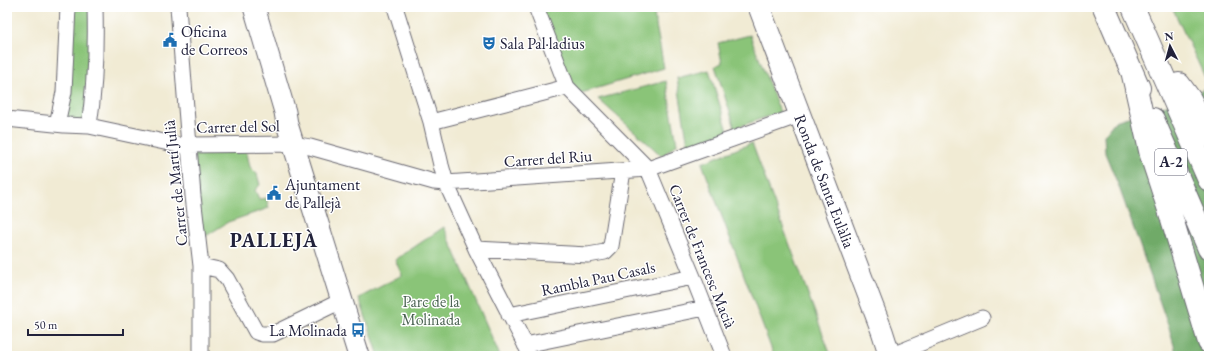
<svg xmlns="http://www.w3.org/2000/svg" width="1216" height="363" viewBox="0 0 1216 363" font-family="'EB Garamond',serif">
<style>
.green{fill:#8ac478;stroke:#56735a}
.forest{fill:#6faa68;stroke:#486652}
.lines{fill:none;stroke-linecap:round;stroke-linejoin:round}
.street-casing{stroke:#6a6871;stroke-width:17}
.secondary-casing{stroke:#6a6871;stroke-width:23}
.highway-casing{stroke:#6a6871;stroke-width:24}
.street{stroke:#fff;stroke-width:15}
.secondary{stroke:#fff;stroke-width:21}
.highway{stroke:#fff;stroke-width:22}
.labels{text-anchor:middle;stroke-width:3;stroke-linejoin:round;paint-order:stroke}
.shield{fill:#fff;stroke:#646476;stroke-width:1}
.shield-label{font-size:15px;font-weight:bold;fill:#22223b}
.poi-label{font-size:16px;fill:#22223b;stroke:#fff;text-anchor:start}
.street-label{font-size:16px;fill:#22223b;stroke:#fff}
.park-label{font-size:16px;fill:#4c6353;stroke:#fff}
.district-label{font-size:20px;font-weight:bold;letter-spacing:1px;fill:#22223b;stroke:#fff}
</style>
<rect width="100%" height="100%" fill="#fff"/>
<filter id="ink" filterUnits="userSpaceOnUse"><feTurbulence type="fractalNoise" baseFrequency=".025" numOctaves="2"/><feDisplacementMap in="SourceGraphic" scale="8" xChannelSelector="R" yChannelSelector="G"/><feConvolveMatrix kernelMatrix="1 2 1 2 8 2 1 2 1" color-interpolation-filters="sRGB"/></filter>
<filter id="wash" filterUnits="userSpaceOnUse"><feTurbulence type="fractalNoise" baseFrequency=".012" numOctaves="4" result="noise"/><feDisplacementMap in="SourceGraphic" scale="16" xChannelSelector="R" yChannelSelector="G"/><feGaussianBlur stdDeviation="0.9" result="paint"/><feColorMatrix in="noise" values="0 0 0 0 0 0 0 0 0 0 0 0 0 0 0 0 0 1.4 0 .05"/><feComposite in="paint" operator="in"/></filter>
<g filter="url(#wash)">
<rect width="100%" height="100%" fill="#f1ebd4"/>
<!-- green -->
<path class="green" d="M68,7H95L89,126L64,125Z
M536,7H687L654,14L664,68L575,95Z
M1172,7H1209V87V86Z
M750,35L780,112L735,128L715,66L722,63L718,43Z
M709,70L728,131L688,145L677,78Z
M666,81L677,144L662,156L598,99Z
M752,143L831,356H774L702,163Z
M245,144L250,167L257,174L260,185L255,190L259,199L266,198L269,208L228,222L198,241L189,145Z
M444,227L500,356H379L359,298L402,275L395,260Z"/>
<!-- forest -->
<path class="forest" d="M1209,87V356H1177L1169,328L1119,187L1105,153L1104,135L1115,121L1161,107Z"/>
</g>
<g filter="url(#ink)">
<g class="lines">
<defs>
<path id="street" d="M178,7L193,196L201,266V356
M395,7L431,122L441,165L446,183L476,249L531,356
M536,7L567,87L648,169L693,277L724,356
M7,119L64,125L89,126L183,146L189,145L293,144L310,147L434,182L446,183L648,169L800,115
M431,122L567,87
M57,124L64,92L68,7
M89,126C95,86 96,47 95,7
M476,249L588,255L605,252L611,246L623,171
M201,266L219,270L227,279L256,332L262,334H273L341,301
M509,315L693,277
M525,345L705,308
M890,356L982,318"/>
<path id="secondary" d="M254,7L285,112L287,124L359,356
M759,7L882,331L890,356"/>
<path id="highway" d="M1104,7L1139,88
M1133,7L1209,180
M1133,75L1151,155L1172,219L1209,342
M1179,84L1190,99L1209,136
M1153,119L1209,249"/>
</defs>
<!-- street casing -->
<use href="#street" class="street-casing"/>
<!-- secondary casing -->
<use href="#secondary" class="secondary-casing"/>
<!-- highway casing -->
<use href="#highway" class="highway-casing"/>
<!-- street -->
<use href="#street" class="street"/>
<!-- secondary -->
<use href="#secondary" class="secondary"/>
<!-- highway -->
<use href="#highway" class="highway"/>
</g>
</g>
<!-- icons -->
<defs>
<symbol id="civic-bare" viewBox="-9 -9 18 18"><path d="M-.6-6.5H3V-4.5H.6V-3L4-1V1h2V6H-6V1h2V-1L-.6-3ZM-1.2 2.5V6h2.4V2.5Z" fill="#1f6fb2" stroke="#fff" stroke-width="2.5" paint-order="stroke"/></symbol>
<symbol id="theatre-bare" viewBox="-9 -9 18 18"><path d="M-5-5.5Q0-4 5-5.5V0Q5 5 0 6Q-5 5-5 0ZM-3.3-2.5H-1v1.5H-3.3ZM1-2.5H3.3v1.5H1ZM-2.8 1Q0 5.5 2.8 1Z" fill="#1f6fb2" stroke="#fff" stroke-width="2.5" paint-order="stroke"/></symbol>
<symbol id="bus-bare" viewBox="-9 -9 18 18"><path d="M-5-6H5V4H4V6H2V4H-2V6H-4V4H-5ZM-3.5-4V0h7V-4ZM-3.5 1.2v1.5H-2V1.2ZM2 1.2v1.5H3.5V1.2Z" fill="#1f6fb2" stroke="#fff" stroke-width="2.5" paint-order="stroke"/></symbol>
</defs>
<g fill-rule="evenodd">
<use href="#civic-bare" x="160" y="30" width="20" height="20"/>
<use href="#theatre-bare" x="479" y="33" width="20" height="20"/>
<use href="#civic-bare" x="264" y="183" width="20" height="20"/>
<use href="#bus-bare" x="348" y="320" width="20" height="20"/>
</g>
<g class="labels">
<!-- shield labels -->
<rect class="shield" x="1155" y="149" width="32" height="26" rx="3"/>
<g class="shield-label">
<text x="1171" y="167">A-2</text>
</g>
<!-- poi labels -->
<g class="poi-label">
<text x="181" y="37">Oficina<tspan x="181" dy="18">de Correos</tspan></text>
<text x="500" y="49">Sala Pal·ladius</text>
<text x="285" y="190">Ajuntament<tspan x="285" dy="18">de Pallejà</tspan></text>
<text x="347" y="336" text-anchor="end">La Molinada</text>
</g>
<!-- street labels -->
<g class="street-label">
<text transform="translate(238 126) rotate(-1)" y="6">Carrer del Sol</text>
<text transform="translate(548 158) rotate(-4)" y="6">Carrer del Riu</text>
<text transform="translate(825 181) rotate(69)" y="6">Ronda de Santa Eulàlia</text>
<text transform="translate(175 183) rotate(-96)" y="6">Carrer de Martí Julià</text>
<text transform="translate(703 256) rotate(68)" y="6">Carrer de Francesc Macià</text>
<text transform="translate(598 278) rotate(-12)" y="6">Rambla Pau Casals</text>
</g>
<!-- park labels -->
<g class="park-label">
<text x="431" y="307">Parc de la<tspan x="431" dy="18">Molinada</tspan></text>
</g>
<!-- district labels -->
<g class="district-label">
<text x="274" y="247">PALLEJÀ</text>
</g>
</g>
<!-- margin -->
<rect width="1216" height="363" fill="none" stroke="#fff" stroke-width="24"/>
<!-- north arrow -->
<g transform="translate(1170 46) rotate(354)" stroke="#ffffff" stroke-width="3" paint-order="stroke">
<path d="M0-3L7 15L0 10L-7 15Z" fill="#22223b"/>
<text y="-6" font-size="11" font-weight="bold" text-anchor="middle" fill="#22223b">N</text>
</g>
<!-- scale -->
<path d="M28 329v6h95v-6" fill="none" stroke="#22223b" stroke-width="2"/>
<text x="34" y="329" font-size="12" fill="#22223b" stroke="#ffffff" stroke-width="3" paint-order="stroke">50 m</text>
</svg>
